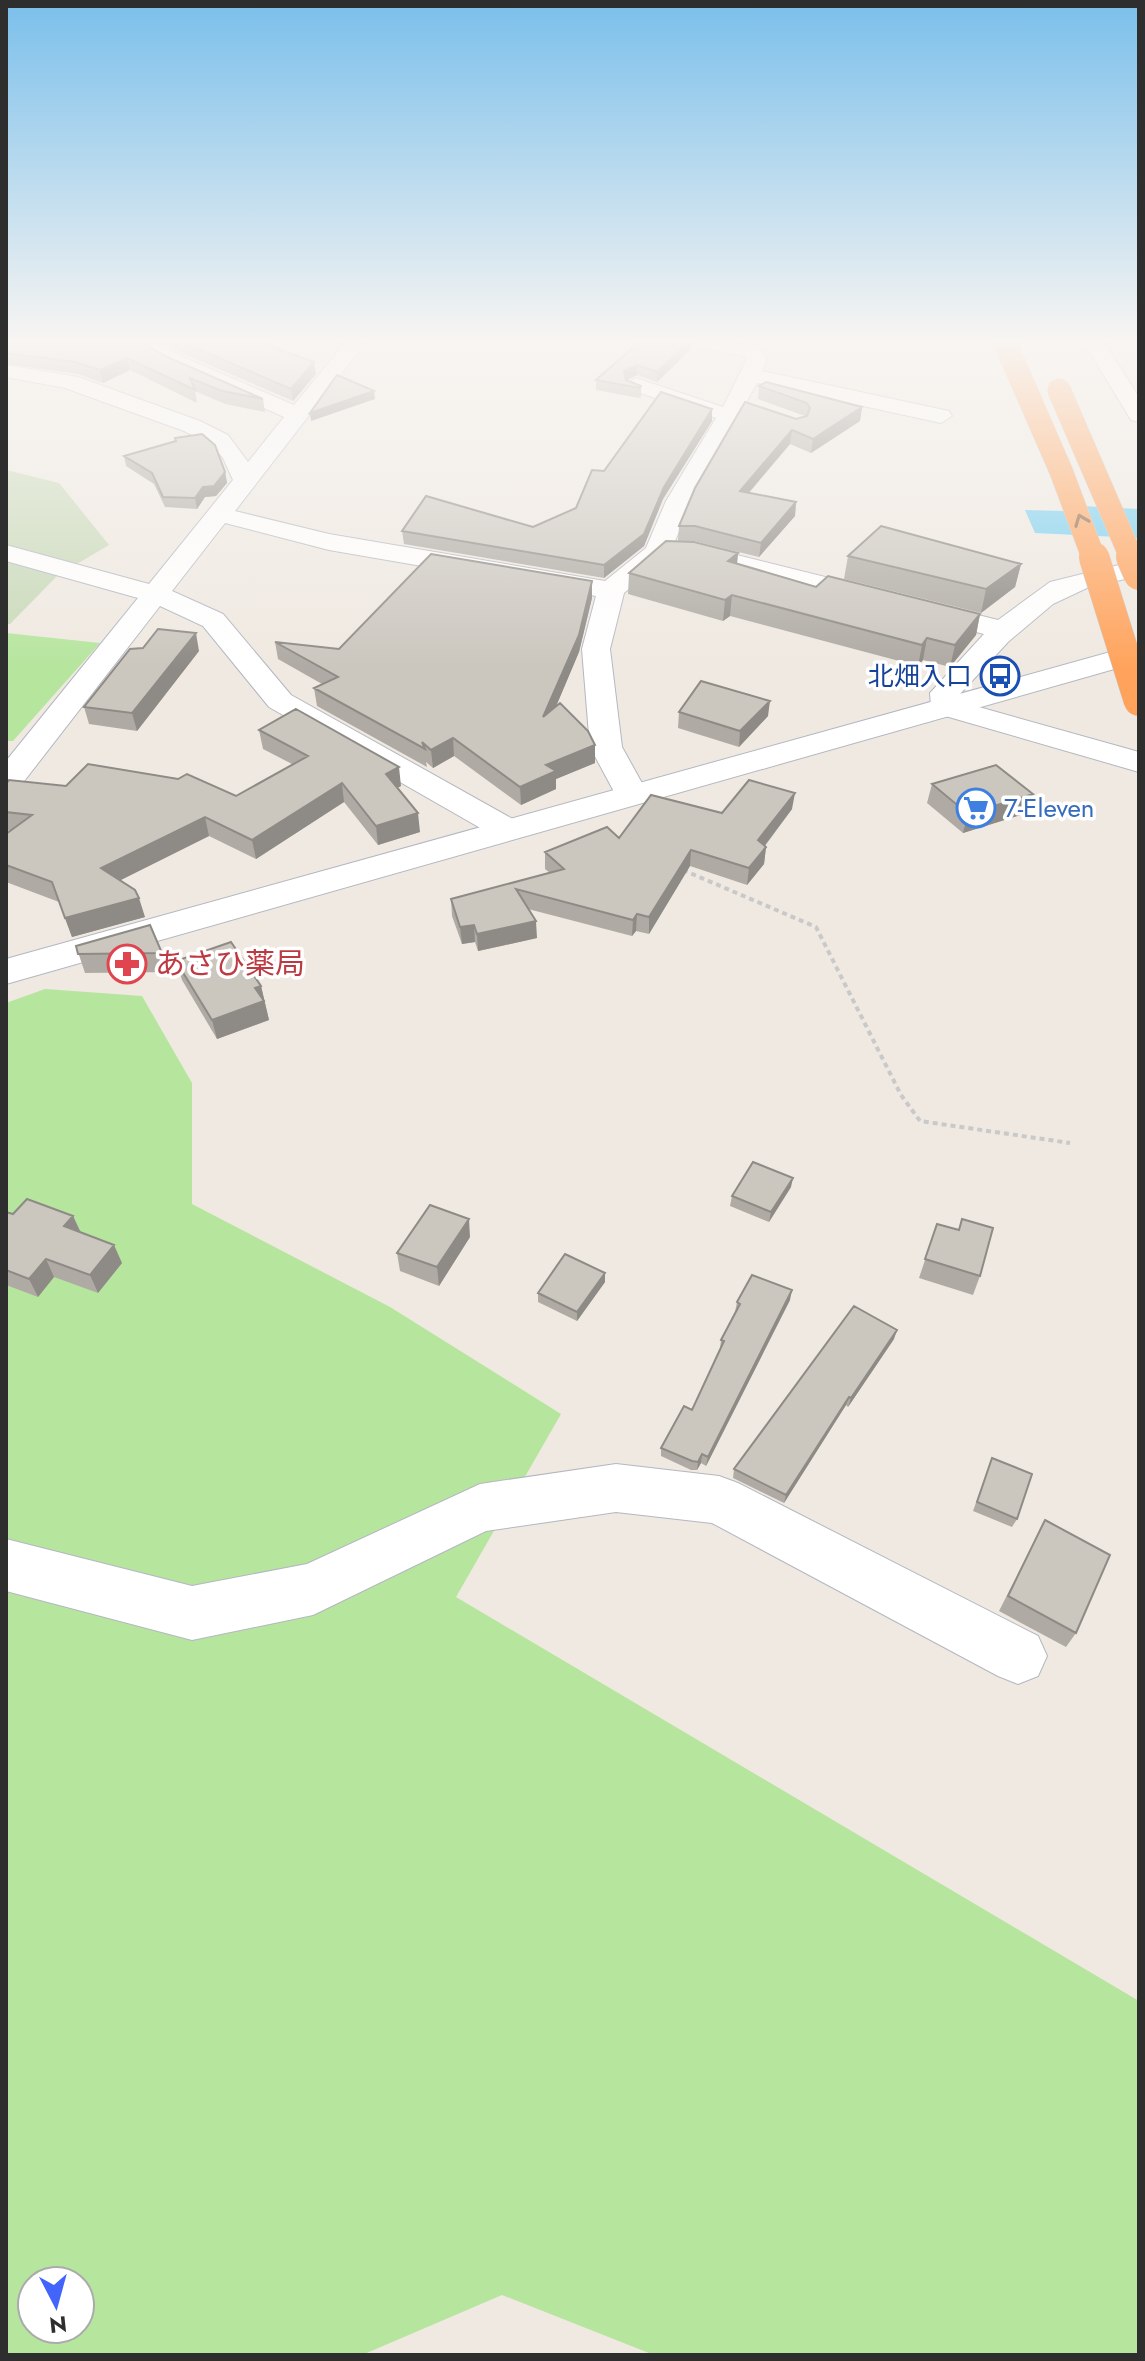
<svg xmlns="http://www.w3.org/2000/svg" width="1145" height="2361" viewBox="0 0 1145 2361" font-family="Jost,'Noto Sans JP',sans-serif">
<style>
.green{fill:#b6e59e;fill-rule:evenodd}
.cemetery{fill:#c8d9b8}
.water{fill:#75cff0}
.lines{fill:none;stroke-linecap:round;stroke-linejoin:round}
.minor-casing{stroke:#b4b7c1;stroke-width:2}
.tertiary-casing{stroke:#b4b7c1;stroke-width:2}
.path{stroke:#c9c9c9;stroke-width:4;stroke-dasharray:5 4;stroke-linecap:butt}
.minor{fill:#fff;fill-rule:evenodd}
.tertiary{fill:#fff;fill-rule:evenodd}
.motorway-bridge-far1-casing{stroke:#c9c9c9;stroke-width:24;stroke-linecap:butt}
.motorway-bridge-casing{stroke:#c9c9c9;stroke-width:31;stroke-linecap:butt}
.motorway-bridge-far1{stroke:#ffa35c;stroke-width:23}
.motorway-bridge{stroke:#ffa35c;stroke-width:30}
.wall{fill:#afaba4}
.shaded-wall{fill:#8e8b86}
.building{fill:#cbc7bf;stroke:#8e8b86;stroke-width:2}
.oneway{stroke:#8c6343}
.labels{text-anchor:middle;stroke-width:7;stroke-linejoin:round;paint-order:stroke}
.far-transit-label{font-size:26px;fill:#164399;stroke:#fff;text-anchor:end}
.far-shop-label{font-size:26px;fill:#366cbe;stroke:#fff;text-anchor:start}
.health-label{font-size:30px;fill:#be3a42;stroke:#fff;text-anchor:start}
</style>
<rect width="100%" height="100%" fill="#efe9e1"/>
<!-- green -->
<path class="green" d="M6,633L100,643L13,741H6Z
M45,989L142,996L192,1083V1204L390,1307L561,1414L456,1597L1139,2001V2355H654L502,2295L362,2355H6V1003ZM32,2281H80V2329H32Z"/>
<!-- cemetery -->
<path class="cemetery" d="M6,470L59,483L109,545L58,575L10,624H6Z"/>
<!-- water -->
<path class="water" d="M1063,505L1139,509V538L1035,533L1025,510L1064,511Z"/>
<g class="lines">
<defs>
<path id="minor" d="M124,338H148L183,357L294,405L349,338H369L235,511L329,534L605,581L646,548L666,501L716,418L628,389L625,384L636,378L723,407L747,359L744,356L671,342L668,338H710L758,347L767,359L762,371L949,411L952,416L941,423L757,383L691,501L674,544H693L998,620L1050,582L1139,560V576L1089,587L1053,604L1008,642L960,694L961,702L1139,752V772L935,713L931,707L930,693L984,634L693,560L664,559L624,593L610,649L622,747L648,794L643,801L631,804L619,801L590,747L582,649L596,596L329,550L225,523L172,591L223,614L291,695L520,823L525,830L520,837L508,840L496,837L269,707L203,626L160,606L18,789L6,792V761L138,598L6,561V545L149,584L233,480L223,458L212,445L184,431L65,388L6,377V365L78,377L200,421L228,435L248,462L284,417L169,365Z
M1081,338H1101L1139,397V422L1131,420Z
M616,1464L719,1476L738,1483L1038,1636L1047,1656L1038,1676L1018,1684L998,1676L712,1523L616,1512L486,1531L313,1615L192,1640L6,1591V1539L192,1586L307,1564L480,1484Z"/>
<path id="tertiary" d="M1139,644V662L6,984V959Z"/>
</defs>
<!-- minor casing -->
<use href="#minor" class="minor-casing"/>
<!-- tertiary casing -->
<use href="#tertiary" class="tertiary-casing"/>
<!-- path -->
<path class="path" d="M683,870L816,927L901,1095L920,1121L1070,1143"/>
<!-- minor -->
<use href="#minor" class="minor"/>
<!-- tertiary -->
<use href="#tertiary" class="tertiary"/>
<defs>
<path id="motorway-bridge-far1" d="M1003,338L1061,471L1094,559
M1059,390L1132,559"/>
<path id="motorway-bridge" d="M1094,557L1139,701
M1131,557L1139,575"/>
</defs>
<!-- motorway-bridge-far1 casing -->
<use href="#motorway-bridge-far1" class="motorway-bridge-far1-casing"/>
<!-- motorway-bridge casing -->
<use href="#motorway-bridge" class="motorway-bridge-casing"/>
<!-- motorway-bridge-far1 -->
<use href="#motorway-bridge-far1" class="motorway-bridge-far1"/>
<!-- motorway-bridge -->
<use href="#motorway-bridge" class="motorway-bridge"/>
</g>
<!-- wall -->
<path class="wall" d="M6,338L165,356L263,399L265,412L225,404L195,391L197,403L130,370L103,383L78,374L6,364Z
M154,338H236L240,341L316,374L293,401L184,354Z
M644,338L691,349L657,382L637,375L626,380L641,386V397L639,398L596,390V380Z
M759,386L862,407L860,421L811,453L790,444L749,493L796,502L795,516L759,557L694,541H678L679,526L805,416L758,399Z
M712,421L663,499L644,546L604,578L404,544L402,531L533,527L576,508L604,471Z
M124,456L225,472L227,483L216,496L205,497L197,509L165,507L154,484L126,466Z
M738,553L737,564L816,587L980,614L976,635L950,667L923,660L918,666L730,616L723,621L628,594L629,573Z
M848,556L1021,564L1015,587L981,613L844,579Z
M592,598L579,652L556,706L595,763L556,779V789L521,805L454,756L433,768L426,762L427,767L317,706L314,688L322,684L278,659L275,642L339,649Z
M199,651L137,731L89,724L84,707Z
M679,712L768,716L739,747L678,728Z
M259,730L401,786L397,788L420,832L378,845L344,802L256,859L209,836L120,880L145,917L72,937L59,902L6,882V834L10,831L6,830V784L236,796L292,764L263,749Z
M932,784L1027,813L963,833L927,803Z
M792,809L765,846L766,847L764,864L747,885L690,866L649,934L636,931L632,936L528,909L537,938L478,951L475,942L462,944L452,916L451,899L550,873L545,869V852L619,838L722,813Z
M76,946L162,953L168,972L85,973Z
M176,961L261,986L269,1020L217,1039L182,980Z
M791,1187L769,1222L730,1206L732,1196Z
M6,1212L13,1214L73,1216L81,1232L122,1263L98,1293L54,1277L38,1297L6,1285Z
M937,1224L980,1276L973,1295L919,1278Z
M470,1237L439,1286L400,1271L397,1253Z
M605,1282L577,1321L538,1302V1293Z
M790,1300L706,1466L701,1463L697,1470H691L661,1456V1448L692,1410L720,1349L721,1340L735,1312L737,1302Z
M894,1339L848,1407L846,1405L784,1503L733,1478L734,1469Z
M992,1458L1017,1519L1012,1527L973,1511Z
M1045,1520L1076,1633L1066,1647L999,1611Z"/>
<!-- shaded-wall -->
<path class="shaded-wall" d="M692,339L691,349L657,382V372Z
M127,358L130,370L103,383L100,370Z
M314,362L316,374L293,401L291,389Z
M637,365V375L624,381V371Z
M374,391L375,399L311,421L310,413Z
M862,407L860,421L811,453L813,439Z
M712,409V421L663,499L644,546L604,578V565L664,487Z
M792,430L790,444L738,505L740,491Z
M225,472L227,483L216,496L205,497L197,509L195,498L203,487Z
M796,502L795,516L759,557L761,543Z
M738,553L736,574L728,561Z
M1021,564L1015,587L981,613L986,589Z
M592,581V598L579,652L544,735L543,717Z
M732,595L730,616L723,621L725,600Z
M980,614L976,635L950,667L955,645Z
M196,633L199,651L137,731L132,713Z
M927,638L923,660L918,666L922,645Z
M770,701L768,716L739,747L740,731Z
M453,738L454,756L433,768L431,750Z
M595,745V763L556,779V789L521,805L520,787L546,765Z
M399,767L401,786L388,793L386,774Z
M342,783L344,802L256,859L252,840Z
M795,793L792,809L756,857L758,840Z
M1033,794L1027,813L963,833L968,814Z
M418,813L420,832L378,845L376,826Z
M205,817L209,836L107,887L101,868Z
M766,847L764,864L747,885L749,868Z
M691,850L690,866L649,934V917Z
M139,898L145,917L72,937L65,918Z
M637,914L636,931L632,936L633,920Z
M536,921L537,938L478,951L477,934Z
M474,925L475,942L462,944L460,927Z
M261,986L269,1020L217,1039L212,1020L255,988Z
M793,1178L791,1187L769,1222L771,1212Z
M73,1216L81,1234L64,1226Z
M469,1219L470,1237L439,1286L437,1267Z
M114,1245L122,1263L98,1293L90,1275Z
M46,1259L54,1277L38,1297L29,1279Z
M605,1273V1282L577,1321V1312Z
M792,1290L790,1300L706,1466L708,1457Z
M897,1330L894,1339L848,1407L851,1398Z
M849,1397L846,1405L784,1503L786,1495Z
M702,1454L701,1463L697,1470L698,1462Z"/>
<!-- building -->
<path class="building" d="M6,338H135L165,356L263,399L222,391L190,378L195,390L127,358L100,370L75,362L6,353Z
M173,338H236L240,341L250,339L314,362L291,389Z
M644,338H684L692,339L657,372L637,365L624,371L626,380L641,386L640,388L596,380Z
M337,375L374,391L310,413Z
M766,382L862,407L813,439L792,430L740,491L796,502L761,543L695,526H679L695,488L745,402L796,419L807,416L810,408L807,403L759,386Z
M661,392L712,409L664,487L644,534L604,565L402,531L426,496L533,527L576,508L592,470L604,471Z
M202,434L215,445L225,472L214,486L203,487L195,498L163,497L152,473L124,456L176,441L175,438Z
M881,526L1021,564L986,589L848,556Z
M666,541L694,542L738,553L728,561L816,587L828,576L980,614L955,645L927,638L922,645L732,595L725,600L629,573Z
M431,554L592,581L579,635L543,717L560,703L588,731L595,745L546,765L556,771L520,787L453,738L431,750L422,742L425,749L314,688L338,677L275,642L339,649Z
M158,629L196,633L132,713L84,707L130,649L143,648Z
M701,681L770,701L740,731L679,712Z
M296,709L399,767L386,774L418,813L376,826L342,783L252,840L205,817L101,868L135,890L139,898L65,918L52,882L6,865V834L32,815L6,812V784L9,780L66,786L88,764L178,779L187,774L236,796L308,756L259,730Z
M996,765L1033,794L968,814L932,784Z
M749,780L795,793L758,840L766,847L749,868L691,850L649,917L637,914L633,920L516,889L536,921L477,934L474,925L460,927L451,899L564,869L545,852L607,827L619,838L651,795L722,813Z
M150,925L162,953L78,954L76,946Z
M231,942L261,986L255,988L264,1001L212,1020L176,961Z
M753,1162L793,1178L771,1212L732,1196Z
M27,1199L73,1216L64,1226L114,1245L90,1275L46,1259L29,1279L6,1270V1212L13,1214Z
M430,1205L469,1219L437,1267L397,1253Z
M962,1219L993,1228L980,1276L925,1259L937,1224L959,1230Z
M565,1254L605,1273L577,1312L538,1293Z
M752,1275L792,1290L708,1457L702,1454L698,1462L692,1461L661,1448L684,1406L692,1410L724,1341L721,1340L740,1304L737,1302Z
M854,1306L897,1330L851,1398L849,1397L786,1495L734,1469Z
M992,1458L1032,1474L1017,1519L977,1502Z
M1045,1520L1110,1555L1076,1633L1008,1596Z"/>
<!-- one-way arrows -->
<defs><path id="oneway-chevron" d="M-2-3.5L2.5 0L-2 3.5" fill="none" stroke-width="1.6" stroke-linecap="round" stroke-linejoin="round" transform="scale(2)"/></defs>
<use class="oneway" href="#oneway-chevron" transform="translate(1081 520) rotate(-111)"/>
<!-- sky -->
<linearGradient id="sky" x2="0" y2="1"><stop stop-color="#7abfeb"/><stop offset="0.51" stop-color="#f8f5f2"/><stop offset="1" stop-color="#f8f5f2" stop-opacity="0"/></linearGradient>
<rect width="1145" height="668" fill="url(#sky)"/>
<!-- icons -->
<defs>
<symbol id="bus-ring" viewBox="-11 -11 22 22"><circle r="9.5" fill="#fff" stroke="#1a4fb4" stroke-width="1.5"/><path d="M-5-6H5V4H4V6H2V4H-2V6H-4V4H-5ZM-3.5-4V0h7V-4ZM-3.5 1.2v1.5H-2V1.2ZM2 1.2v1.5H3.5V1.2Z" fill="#1a4fb4"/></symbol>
<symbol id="supermarket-ring" viewBox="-11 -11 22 22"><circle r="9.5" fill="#fff" stroke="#3f7fe0" stroke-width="1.5"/><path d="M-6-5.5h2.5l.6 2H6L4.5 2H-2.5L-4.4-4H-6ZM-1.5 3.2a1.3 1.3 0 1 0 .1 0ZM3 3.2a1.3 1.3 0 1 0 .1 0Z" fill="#3f7fe0"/></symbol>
<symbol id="pharmacy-ring" viewBox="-11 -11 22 22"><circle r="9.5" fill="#fff" stroke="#e0444e" stroke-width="1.5"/><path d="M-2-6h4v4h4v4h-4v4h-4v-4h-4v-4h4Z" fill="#e0444e"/></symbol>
</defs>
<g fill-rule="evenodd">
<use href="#bus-ring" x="978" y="654" width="44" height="44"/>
<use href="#supermarket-ring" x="954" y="786" width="44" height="44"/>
<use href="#pharmacy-ring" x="105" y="942" width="44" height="44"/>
</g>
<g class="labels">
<!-- far-transit labels -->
<g class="far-transit-label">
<text x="972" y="685">北畑入口</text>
</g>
<!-- far-shop labels -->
<g class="far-shop-label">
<text x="1004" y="817">7-Eleven</text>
</g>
<!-- health labels -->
<g class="health-label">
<text x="155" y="974">あさひ薬局</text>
</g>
</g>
<!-- border -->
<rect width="1145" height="2361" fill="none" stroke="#2e2e2e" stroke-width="16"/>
<!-- north arrow -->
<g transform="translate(56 2305) rotate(174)"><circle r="38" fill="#ffffff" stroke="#ababab" stroke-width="2"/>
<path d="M0-6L14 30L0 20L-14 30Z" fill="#4264fb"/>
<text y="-12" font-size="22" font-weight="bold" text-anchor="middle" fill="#2e2e2e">N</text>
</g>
</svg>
